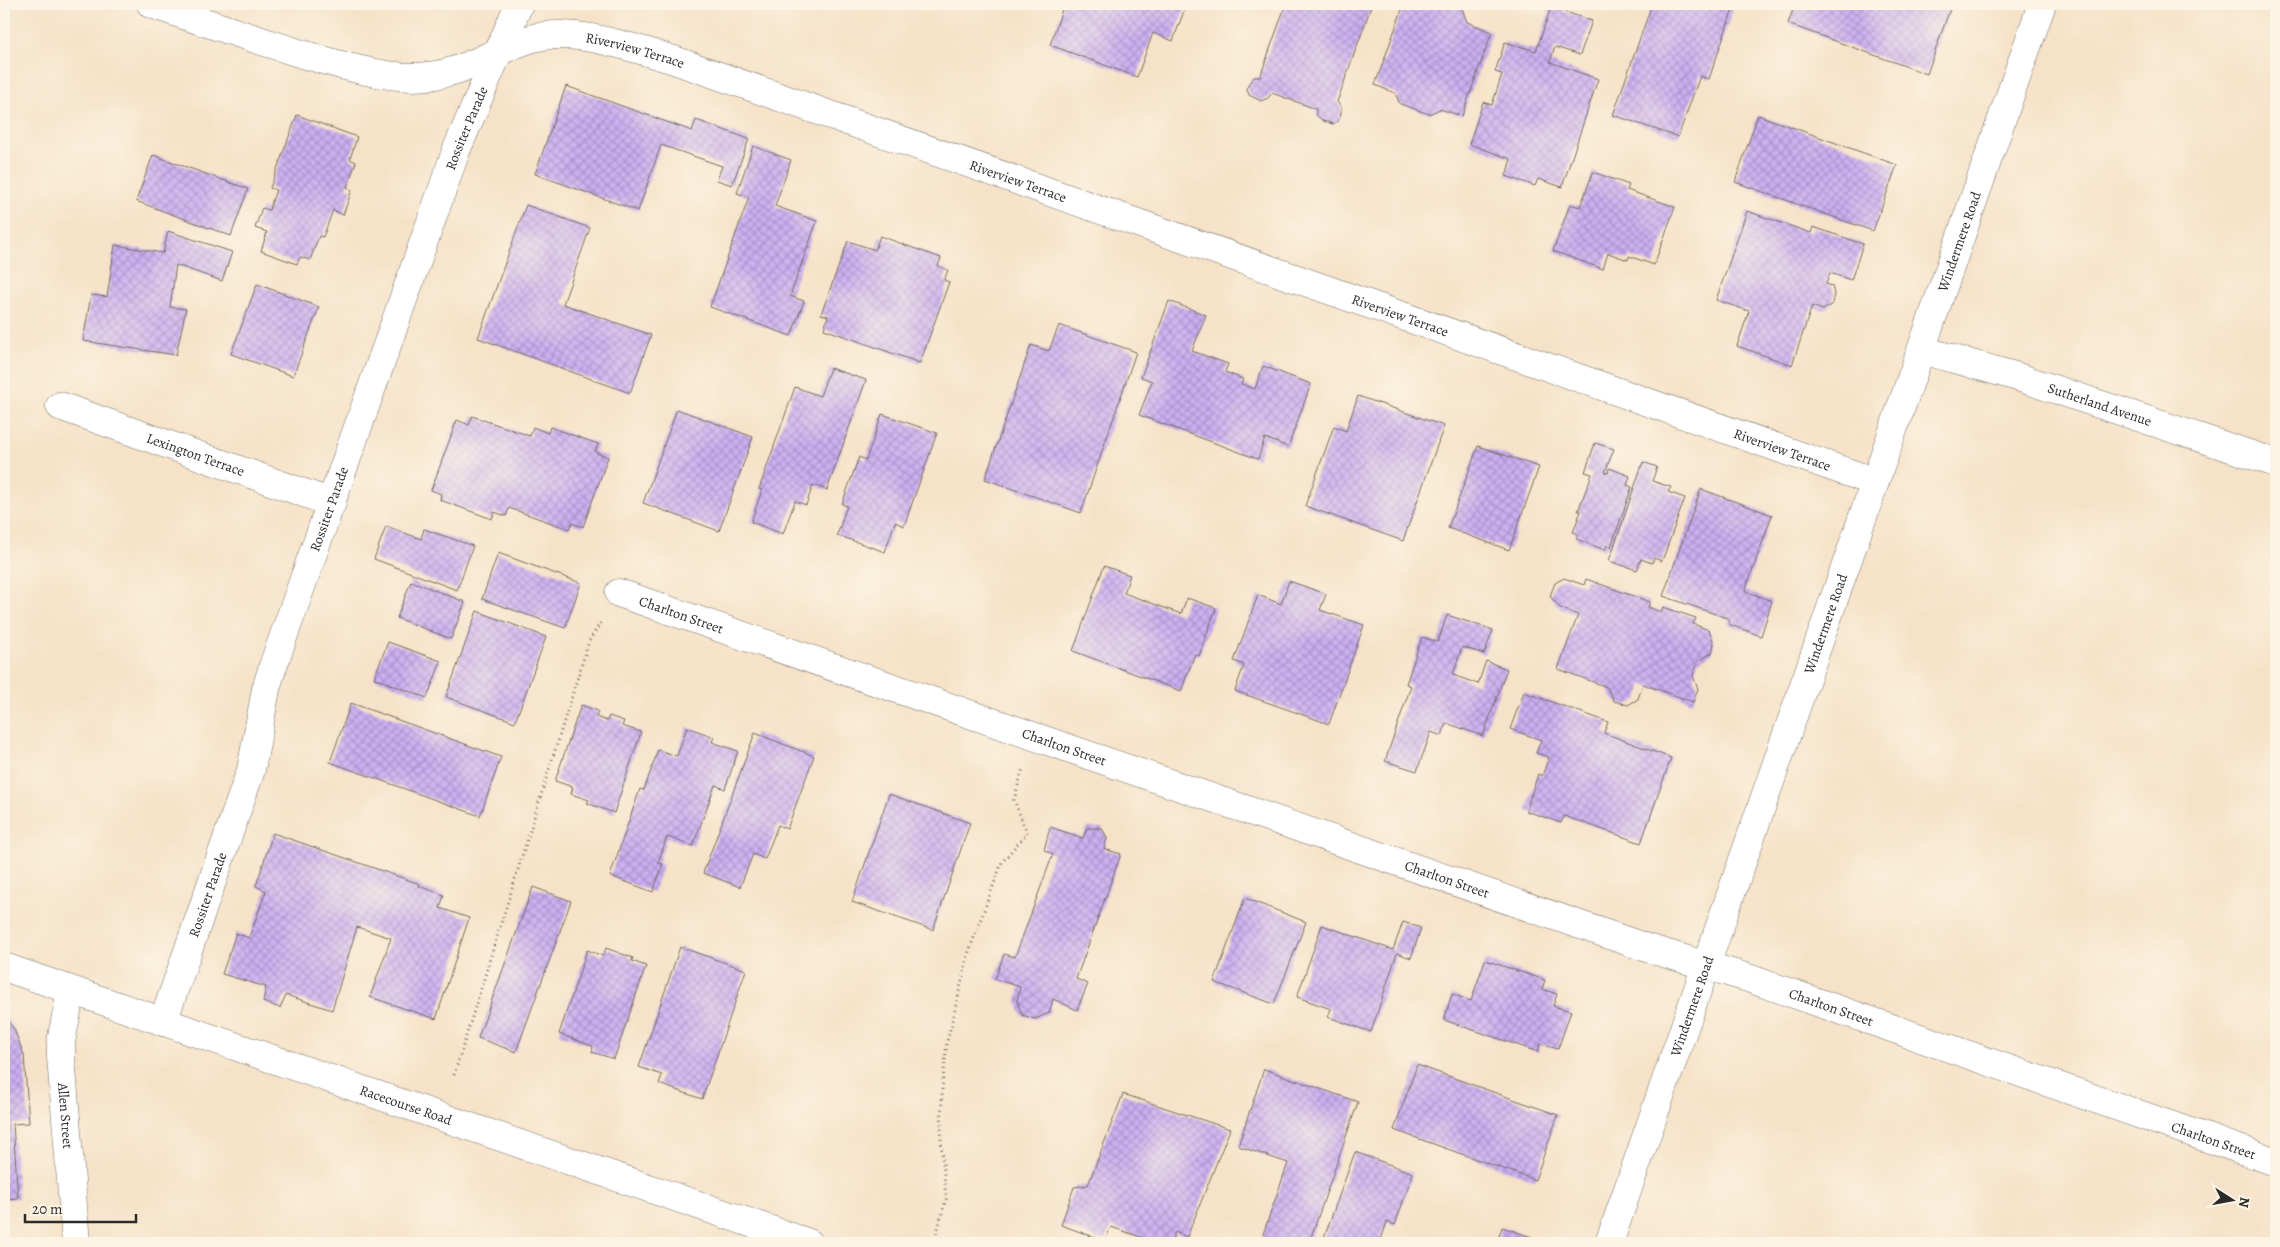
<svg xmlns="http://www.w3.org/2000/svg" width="2280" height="1247" viewBox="0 0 2280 1247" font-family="Alegreya,serif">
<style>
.building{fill:url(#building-cross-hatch)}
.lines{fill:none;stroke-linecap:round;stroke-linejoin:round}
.minor-casing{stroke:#726b62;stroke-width:29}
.path{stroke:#726b62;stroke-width:3;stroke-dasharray:1 4;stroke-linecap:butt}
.minor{stroke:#fff;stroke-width:28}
.labels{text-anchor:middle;stroke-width:4.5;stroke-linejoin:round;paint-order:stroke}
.street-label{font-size:14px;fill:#2b2b2b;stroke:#fcf5e5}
</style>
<defs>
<pattern id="building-cross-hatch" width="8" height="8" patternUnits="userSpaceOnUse" patternTransform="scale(1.25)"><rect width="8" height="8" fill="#ccb0f3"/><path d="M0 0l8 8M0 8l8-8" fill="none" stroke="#a68fc5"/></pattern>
</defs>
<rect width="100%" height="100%" fill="#fcf5e5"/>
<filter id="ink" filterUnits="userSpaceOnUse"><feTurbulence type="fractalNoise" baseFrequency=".02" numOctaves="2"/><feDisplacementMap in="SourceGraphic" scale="10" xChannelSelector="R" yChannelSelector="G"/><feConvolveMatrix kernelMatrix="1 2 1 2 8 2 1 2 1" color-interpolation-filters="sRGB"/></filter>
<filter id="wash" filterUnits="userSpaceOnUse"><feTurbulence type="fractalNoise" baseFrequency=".0096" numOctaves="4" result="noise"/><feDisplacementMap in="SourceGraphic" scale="20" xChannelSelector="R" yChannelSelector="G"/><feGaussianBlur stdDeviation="1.12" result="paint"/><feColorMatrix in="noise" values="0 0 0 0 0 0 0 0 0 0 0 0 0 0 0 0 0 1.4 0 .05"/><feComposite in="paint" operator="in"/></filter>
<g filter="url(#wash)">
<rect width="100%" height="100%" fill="#f6e2c8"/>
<g id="blocks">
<!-- building -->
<path class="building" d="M1064,4H1172L1185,8L1173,41L1153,33L1137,77L1050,45Z
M1286,4H1372L1337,102L1341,107V114L1339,120L1333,124L1323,121L1316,115V109L1272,93L1268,98L1261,101L1249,95L1247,89L1249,83L1254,77H1260Z
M1404,4H1414L1430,9L1435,4H1458L1461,6L1467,22L1492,32L1462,116L1440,109L1429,114L1400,104L1395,93L1375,85Z
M1652,4H1729L1727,8L1733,9L1709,79L1700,76L1678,137L1613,115Z
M1795,4H1944L1951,6L1927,74L1788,24Z
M1551,7L1592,21L1580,55L1555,47L1550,62L1598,79L1562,187L1538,179L1535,186L1506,176L1511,159L1469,144L1483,102L1492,105L1502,74L1495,72L1505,42L1536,51Z
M566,86L692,131L696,120L749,139L732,185L717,180L722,166L661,145L638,211L535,174Z
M297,115L357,137L350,159L356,162L347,187L352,190L343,215L333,210L323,237L319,236L310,260L300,257L297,264L261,251L267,232L255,228L262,208L269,210L276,190L270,188Z
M1758,115L1897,165L1873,231L1735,182Z
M753,146L791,160L775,206L817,221L790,296L804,301L791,336L710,307L749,197L737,193Z
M153,155L248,189L231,236L136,201Z
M1593,172L1629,185L1627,190L1675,207L1654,265L1629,256L1628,260L1608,253L1603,269L1553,251L1570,204L1580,207Z
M526,205L590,228L563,304L651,335L630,393L478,338Z
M1747,211L1811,233L1813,227L1863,244L1851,280L1830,273L1826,284L1832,286L1834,294L1832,304L1823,310L1812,306L1792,365L1737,346L1749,311L1716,300Z
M168,231L232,252L222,281L176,265L170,307L186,309L176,355L83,341L91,295L107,297L115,245L163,253Z
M880,236L941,258L938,266L948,270L944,280L949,282L920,363L824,329L828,316L821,314L848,241L875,250Z
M257,284L319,307L293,376L231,354Z
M1169,301L1206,315L1192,351L1228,364L1225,372L1243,379L1241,384L1255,389L1263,366L1311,384L1288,447L1265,438L1258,459L1139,415L1152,381L1141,377Z
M1059,325L1136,352L1081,513L985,479L1031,345L1049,351Z
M830,368L866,380L827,490L813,485L806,505L795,501L783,534L751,522L762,490L759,489L795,387L820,396Z
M1358,396L1444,426L1403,541L1305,506L1334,426L1346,431Z
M677,409L753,437L719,531L643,503Z
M882,414L937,433L904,526L895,522L885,552L837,535L847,506L842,504L859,457L866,460Z
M472,416L530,436L533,427L548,433L550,427L598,444L595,452L608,457L583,527L572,523L569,529L509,508L506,516L494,512L492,519L440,500L441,494L431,490L457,420L469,425Z
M1595,443L1614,449L1605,472L1608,473L1609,468L1630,476L1627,485L1632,487L1611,547L1607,545L1605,550L1576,539L1578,534L1573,532L1581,511H1578L1592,474L1585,472Z
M1478,446L1539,467L1509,550L1448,528Z
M1643,462L1657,467L1652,481L1671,487L1668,492L1685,498L1662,561L1654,558L1652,563L1641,559L1637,570L1609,561Z
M1701,489L1772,515L1745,591L1772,601L1761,636L1728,624L1730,619L1663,596Z
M386,526L421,539L424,529L473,546L457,590L374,559Z
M498,553L581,583L565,628L482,599Z
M1104,566L1130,575L1124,593L1181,614L1187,598L1216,608L1199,656L1195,654L1181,691L1073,651Z
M1564,578L1584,585L1586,579L1650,602L1648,607L1661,612L1663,607L1696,618L1693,624L1709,630L1714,643L1712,653L1698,661L1693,676L1698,689L1693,702L1643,684L1638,699L1628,705L1614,701L1607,687L1558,669L1578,615L1560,608L1550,596L1555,583Z
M411,581L465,602L451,639L397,618Z
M1289,581L1326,594L1320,610L1364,625L1329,724L1235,691L1244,665L1234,661L1258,595L1281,604Z
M477,611L546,637L515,722L446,697Z
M1447,615L1493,630L1484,654L1462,647L1453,675L1478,684L1486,661L1507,669L1483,736L1446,723L1442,736L1431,732L1417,771L1385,761L1411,686L1406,684L1422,637L1438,642Z
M388,642L441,661L427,698L374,678Z
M1524,692L1608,722L1604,733L1671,758L1641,843L1564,816L1561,823L1526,811L1538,774L1542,776L1549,757L1536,753L1541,740L1510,729Z
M351,703L501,757L480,816L330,762Z
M581,705L598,711L596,717L607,721L609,716L624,721L622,726L641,732L614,813L587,803L589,800L571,794L573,787L555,781Z
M687,727L714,737L712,742L738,751L725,789L715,785L693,846L667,837L658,863L663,864L653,892L610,876L640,789L644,790L658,750L677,756Z
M755,733L814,756L787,829L778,825L765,859L753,854L740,887L703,873Z
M889,794L970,823L933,930L852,902Z
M1050,827L1083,838L1087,828H1102L1107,838L1104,849L1121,854L1076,979L1088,984L1077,1010L1053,999L1049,1013L1035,1019L1022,1015L1017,1001L1020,987L995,979L1004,954L1015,957L1053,854L1044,850Z
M273,833L420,884L419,886L444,895L440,908L469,918L436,1019L370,997L391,938L357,927L332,1010L286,995L280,1008L263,1002L266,987L222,974L236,933L249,938L266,891L256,886Z
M533,887L571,901L516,1052L478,1038Z
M1245,898L1306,922L1274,1004L1214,982Z
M1403,922L1421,928L1411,958L1397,953L1371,1032L1328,1017L1331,1009L1297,997L1322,925L1393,950Z
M680,947L746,970L702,1099L659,1084L662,1075L639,1067Z
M606,948L633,958L632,961L646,966L614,1059L592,1052L593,1046L559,1034L587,950L603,956Z
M1485,960L1545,980L1542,989L1557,994L1553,1006L1571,1011L1558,1049L1540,1044L1538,1052L1444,1020L1452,994L1471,1001Z
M4,1016L14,1029L24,1055L29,1123L13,1124L18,1198L4,1199Z
M1417,1065L1558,1115L1535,1180L1394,1130Z
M1264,1069L1358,1102L1309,1243H1260L1288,1163L1238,1146Z
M1123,1094L1230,1129L1187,1237L1175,1232L1171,1243H1159L1111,1227L1105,1241L1061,1225L1074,1187L1088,1185Z
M1355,1152L1413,1173L1395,1225L1387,1222L1380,1243H1322Z
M1502,1227L1543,1241L1542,1243H1497Z"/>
</g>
</g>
<g filter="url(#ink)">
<use href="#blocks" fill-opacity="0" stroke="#726b62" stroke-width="1"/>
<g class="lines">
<defs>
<g id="minor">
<path id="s1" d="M151,4C201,21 251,38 302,54C337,64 375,76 412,77C462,77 487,53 530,39C572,26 633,48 674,60L1875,482"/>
<path id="s2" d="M1922,350L2018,377L2276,463"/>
<path id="s3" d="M60,406L332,503"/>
<path id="s4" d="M619,593L1647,948L1748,978L2276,1162"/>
<path id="s5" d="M4,967L809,1243"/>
<path id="s6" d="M71,991L61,1042V1057L76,1243"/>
<path id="s7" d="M163,1022L251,770L266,689L273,666L456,151L519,4"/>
<path id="s8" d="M1609,1243L2042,4"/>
</g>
</defs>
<!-- minor casing -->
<use href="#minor" class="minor-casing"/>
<!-- path -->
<path class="path" d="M454,1075L589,641L602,621
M934,1243L946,1199L941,1138L942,1090L947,1042L969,951L1002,862L1027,833L1014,800L1023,768"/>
<!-- minor -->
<use href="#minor" class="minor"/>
</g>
</g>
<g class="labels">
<!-- street labels -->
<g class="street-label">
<text dy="5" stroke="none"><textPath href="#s1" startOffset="504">Riverview Terrace</textPath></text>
<text dy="5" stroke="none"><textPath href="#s7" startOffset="945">Rossiter Parade</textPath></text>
<text dy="5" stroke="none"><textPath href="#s1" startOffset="909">Riverview Terrace</textPath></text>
<text dy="5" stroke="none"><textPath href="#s8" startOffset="1061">Windermere Road</textPath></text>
<text dy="5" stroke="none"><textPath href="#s1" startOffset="1314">Riverview Terrace</textPath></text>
<text dy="5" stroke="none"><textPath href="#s2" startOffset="186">Sutherland Avenue</textPath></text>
<text dy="5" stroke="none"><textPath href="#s1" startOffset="1719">Riverview Terrace</textPath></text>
<text dy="5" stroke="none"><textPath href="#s3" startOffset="144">Lexington Terrace</textPath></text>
<text dy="5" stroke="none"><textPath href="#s7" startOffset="540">Rossiter Parade</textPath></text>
<text dy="5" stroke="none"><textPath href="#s4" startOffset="66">Charlton Street</textPath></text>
<text dy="5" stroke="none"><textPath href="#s8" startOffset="656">Windermere Road</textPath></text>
<text dy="5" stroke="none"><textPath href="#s4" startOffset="471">Charlton Street</textPath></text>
<text dy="5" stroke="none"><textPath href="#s4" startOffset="876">Charlton Street</textPath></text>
<text dy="5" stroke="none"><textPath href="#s7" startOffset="135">Rossiter Parade</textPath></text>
<text dy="5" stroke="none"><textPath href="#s8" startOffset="251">Windermere Road</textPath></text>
<text dy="5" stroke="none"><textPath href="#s4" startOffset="1281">Charlton Street</textPath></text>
<text dy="5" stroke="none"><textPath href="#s5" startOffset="425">Racecourse Road</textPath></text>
<text dy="5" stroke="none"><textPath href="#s6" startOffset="126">Allen Street</textPath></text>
<text dy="5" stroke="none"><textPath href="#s4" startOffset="1686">Charlton Street</textPath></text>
</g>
</g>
<!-- margin -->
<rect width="2280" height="1247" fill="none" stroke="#fcf5e5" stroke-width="20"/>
<!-- north arrow -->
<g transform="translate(2232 1200) rotate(101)" stroke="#fcf5e5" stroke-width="4" paint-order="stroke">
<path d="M0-4L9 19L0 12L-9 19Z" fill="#2b2b2b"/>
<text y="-8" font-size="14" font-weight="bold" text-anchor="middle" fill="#2b2b2b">N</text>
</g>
<!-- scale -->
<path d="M25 1214v8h111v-8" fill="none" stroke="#2b2b2b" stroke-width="2.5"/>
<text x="32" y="1214" font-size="15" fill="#2b2b2b" stroke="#fcf5e5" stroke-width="4" paint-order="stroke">20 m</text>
</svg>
